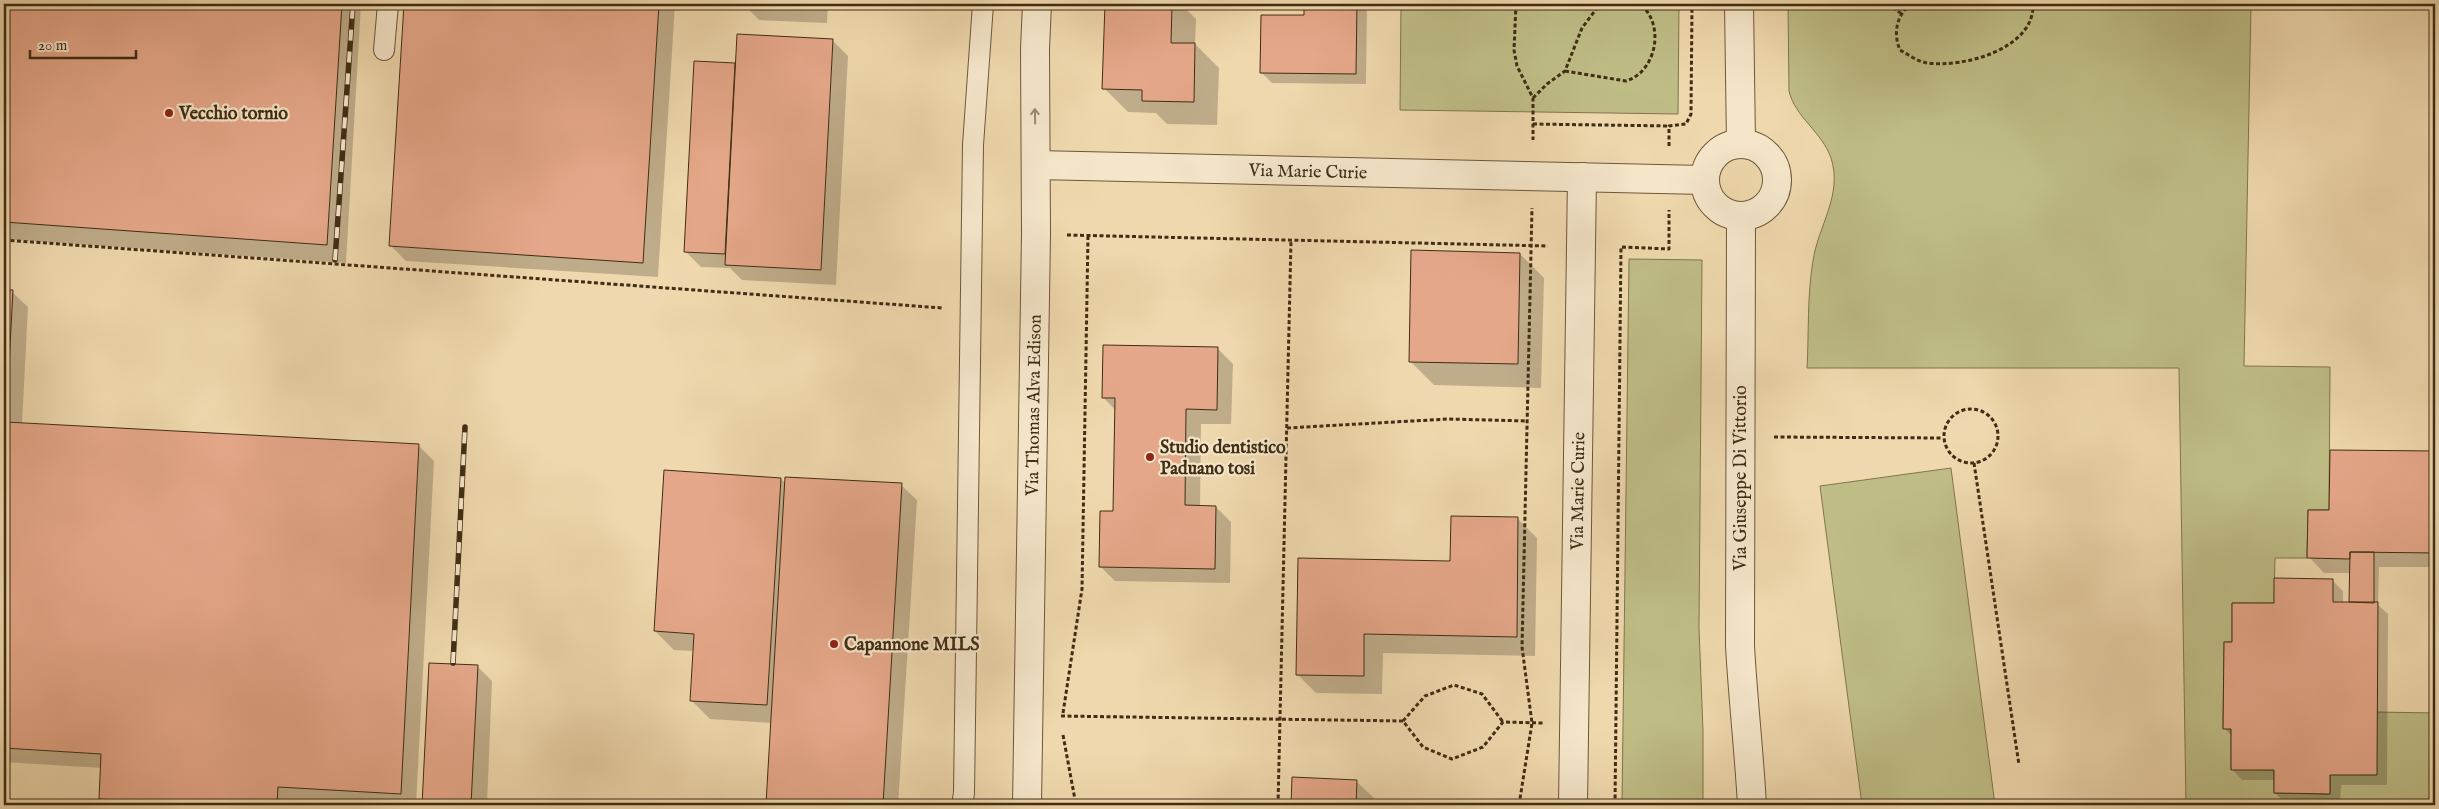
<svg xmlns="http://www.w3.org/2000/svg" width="2439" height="809" viewBox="0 0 2439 809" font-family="'IM FELL English',serif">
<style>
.green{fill:#bfbd86;stroke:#80754d}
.shadow{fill:#0003}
.building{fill:#e5a789;stroke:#402d14}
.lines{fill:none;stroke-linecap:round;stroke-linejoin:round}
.lane-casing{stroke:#6c583a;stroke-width:22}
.street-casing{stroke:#6c583a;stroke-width:30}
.path{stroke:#402d14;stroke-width:3;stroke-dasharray:4 2.5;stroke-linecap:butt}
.lane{stroke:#f5e6ca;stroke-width:20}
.street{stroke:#f5e6ca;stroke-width:28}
.rail-casing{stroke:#402d14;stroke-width:5.5}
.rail{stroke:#f5e6ca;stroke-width:4;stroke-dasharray:11;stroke-linecap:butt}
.oneway{stroke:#9a8a6f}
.poi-dot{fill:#8f2418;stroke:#f5e6ca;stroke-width:2}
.labels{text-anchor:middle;stroke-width:4.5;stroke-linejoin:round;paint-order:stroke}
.poi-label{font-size:18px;font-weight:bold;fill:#402d14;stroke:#f5e6ca;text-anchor:start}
.street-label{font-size:18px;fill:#402d14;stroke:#f5e6ca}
</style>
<rect width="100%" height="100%" fill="#efd8ad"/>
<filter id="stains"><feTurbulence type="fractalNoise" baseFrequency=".004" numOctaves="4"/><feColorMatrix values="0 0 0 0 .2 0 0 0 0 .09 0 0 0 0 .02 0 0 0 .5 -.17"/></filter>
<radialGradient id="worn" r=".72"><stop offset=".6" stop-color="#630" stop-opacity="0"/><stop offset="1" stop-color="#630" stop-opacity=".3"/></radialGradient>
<!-- green -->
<path class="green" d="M1401,4H1679L1678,114L1400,110Z
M1788,4H2251L2244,366L2330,367L2329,510H2308L2307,558H2275L2274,603H2232V642H2224L2223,728L2231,729V769L2274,770V793L2330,794V775L2377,712L2435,713V805H2186L2179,368H1807C1809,333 1807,296 1813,261C1818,226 1843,195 1831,158C1822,132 1795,117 1789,91Z
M1629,259L1702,260L1699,628L1703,731V805H1622Z
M1951,468L1995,805H1862L1820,486Z"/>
<!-- shadow -->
<path class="shadow" d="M4,4H361L346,263L4,239Z
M406,4H675L658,277L406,261L390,245Z
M743,4H828L827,23L759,20Z
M1106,4H1181L1196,19L1195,44L1219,68L1217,125L1167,124L1156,113L1128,112L1104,88Z
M1306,4H1367L1366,84L1272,83L1261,72L1305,17Z
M833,41L848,56L836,285L742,280L730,268L701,267L685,251L695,62L737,64Z
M1520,254L1544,278L1541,388L1434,385L1410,361Z
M4,291L12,292L28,307L22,424L419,446L434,461L416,805L293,802V805H106L100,799L102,768L4,762Z
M1217,348L1233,364L1231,424H1201L1200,507H1216L1231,522L1230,583L1115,581L1100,566L1115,512L1116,411L1103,397Z
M2331,451L2435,452V567H2379L2378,605L2388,614L2387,785H2341L2340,804H2286L2275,793V780H2242L2232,769V736L2224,728L2233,643L2275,604L2332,580L2343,591V603L2353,604L2351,573H2324L2309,557L2331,511Z
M781,479L786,484L901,485L917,500L898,805H769L767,803L772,723L710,719L691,700L694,651L674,650L655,631Z
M1518,519L1537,538L1535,656L1383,653L1382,694L1316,693L1297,674L1451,562Z
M430,664L477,666L492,681L487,805H423Z
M1293,779L1356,781L1376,800L1375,805H1292Z"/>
<!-- building -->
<path class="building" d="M4,4H342L327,245L4,222Z
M404,4H659L643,263L389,246Z
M742,4H813L812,8L742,6Z
M1105,4H1172L1171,43H1195L1194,102L1142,101V90L1102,89Z
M1304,4H1357L1356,74L1260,73L1261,15H1304Z
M737,34L833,39L821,270L725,265Z
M694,61L735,63L725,254L684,252Z
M1411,250L1520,253L1518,364L1409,362Z
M4,290H13L6,422L419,444L401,794L278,787L277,805H207L99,799L101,754L4,748Z
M1103,345L1218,347L1217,410L1186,409L1185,505L1216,506L1215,569L1099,567L1100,511H1113L1115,398H1102Z
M2330,450L2435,451V553L2350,552V559L2307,558L2308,510H2329Z
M664,470L781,478L767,705L690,701L694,634L654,631Z
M785,477L902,483L883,805L766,804Z
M1451,516L1518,517L1517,637L1364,634V676L1296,675L1298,558L1450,561Z
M2350,552H2374V603L2349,602Z
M2274,578L2333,579V602H2378L2377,775H2330V794L2274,793V770H2231V729H2223L2224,642H2232V603H2274Z
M429,663L478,665L471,805H422Z
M1292,777L1357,780L1356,805H1291Z"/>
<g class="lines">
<defs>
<path id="lane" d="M384,50L388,4
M962,805L964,793L973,145L983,4"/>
<g id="street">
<path d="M1739,4L1741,143"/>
<circle cx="1741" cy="180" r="36"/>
<path id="s1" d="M1036,165L1704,180"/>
<path d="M1741,216L1740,646C1743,699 1749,752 1752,805"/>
<path id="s2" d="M1027,805L1036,234L1035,49L1037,4"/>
<path id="s3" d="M1573,805L1582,177"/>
</g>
</defs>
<!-- lane casing -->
<use href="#lane" class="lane-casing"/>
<!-- street casing -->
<use href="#street" class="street-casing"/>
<!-- path -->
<path class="path" d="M1516,4L1514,50L1517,66L1533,98V140
M1887,4L1902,14
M1912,4C1896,14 1893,34 1900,50C1909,55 1918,62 1928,63C1963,68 2035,49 2033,4
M1565,71L1626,81C1656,72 1666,25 1640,4
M1533,98L1547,84L1565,71L1582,28L1600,4
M1533,124L1669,126
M1669,146V126L1686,124L1691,114L1692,4
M1067,235L1548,246
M4,240L943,308
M1944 436a27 27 0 1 1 54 0a27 27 0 1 1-54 0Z
M1287,428L1448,419L1527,421
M1774,437L1943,438
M1974,463L2019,765
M1063,713L1082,589L1088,236
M1061,716L1403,721L1423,747L1452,759L1483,747L1503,722L1543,723
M1403,721L1425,696L1454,685L1482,694L1503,722
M1063,735L1076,805
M1278,805L1291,240
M1519,805L1532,723L1522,647L1532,208
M1615,805L1621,247L1669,249V210"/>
<!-- lane -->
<use href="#lane" class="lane"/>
<!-- street -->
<use href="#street" class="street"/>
<defs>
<path id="rail" d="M335,260L353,4
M453,663L465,427"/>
</defs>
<!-- rail casing -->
<use href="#rail" class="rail-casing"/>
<!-- rail -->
<use href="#rail" class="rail"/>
</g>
<!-- one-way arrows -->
<defs><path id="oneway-shaft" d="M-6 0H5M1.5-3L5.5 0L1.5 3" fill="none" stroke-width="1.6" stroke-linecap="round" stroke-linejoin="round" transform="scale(1.25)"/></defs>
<use class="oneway" href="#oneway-shaft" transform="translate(1035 116) rotate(-91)"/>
<!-- markers -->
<g class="poi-dot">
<circle cx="169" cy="113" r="5"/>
<circle cx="1150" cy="457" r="5"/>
<circle cx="834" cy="644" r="5"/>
</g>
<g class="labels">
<!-- poi labels -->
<g class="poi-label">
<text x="179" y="119">Vecchio tornio</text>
<text x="1160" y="453">Studio dentistico<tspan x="1160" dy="21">Paduano tosi</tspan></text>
<text x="844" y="650">Capannone MILS</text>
</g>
<!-- street labels -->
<g class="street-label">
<text dy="6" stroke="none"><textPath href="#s1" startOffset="272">Via Marie Curie</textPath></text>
<text dy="6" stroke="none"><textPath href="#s2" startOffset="400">Via Thomas Alva Edison</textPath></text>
<text transform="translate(1740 478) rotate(-90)" y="6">Via Giuseppe Di Vittorio</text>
<text dy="6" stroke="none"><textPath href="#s3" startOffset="314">Via Marie Curie</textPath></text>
</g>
</g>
<!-- margin -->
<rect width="2439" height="809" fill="none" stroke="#efd8ad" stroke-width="20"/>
<rect x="5" y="5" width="2429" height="799" fill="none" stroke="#402d14" stroke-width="2.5"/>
<rect x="10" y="10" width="2419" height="789" fill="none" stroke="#402d14"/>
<!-- scale -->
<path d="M30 50v8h106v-8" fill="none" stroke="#402d14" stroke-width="2.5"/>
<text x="38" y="50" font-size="15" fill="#402d14" stroke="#f5e6ca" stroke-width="4" paint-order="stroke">20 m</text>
<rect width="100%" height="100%" filter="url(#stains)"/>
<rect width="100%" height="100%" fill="url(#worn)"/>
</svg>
